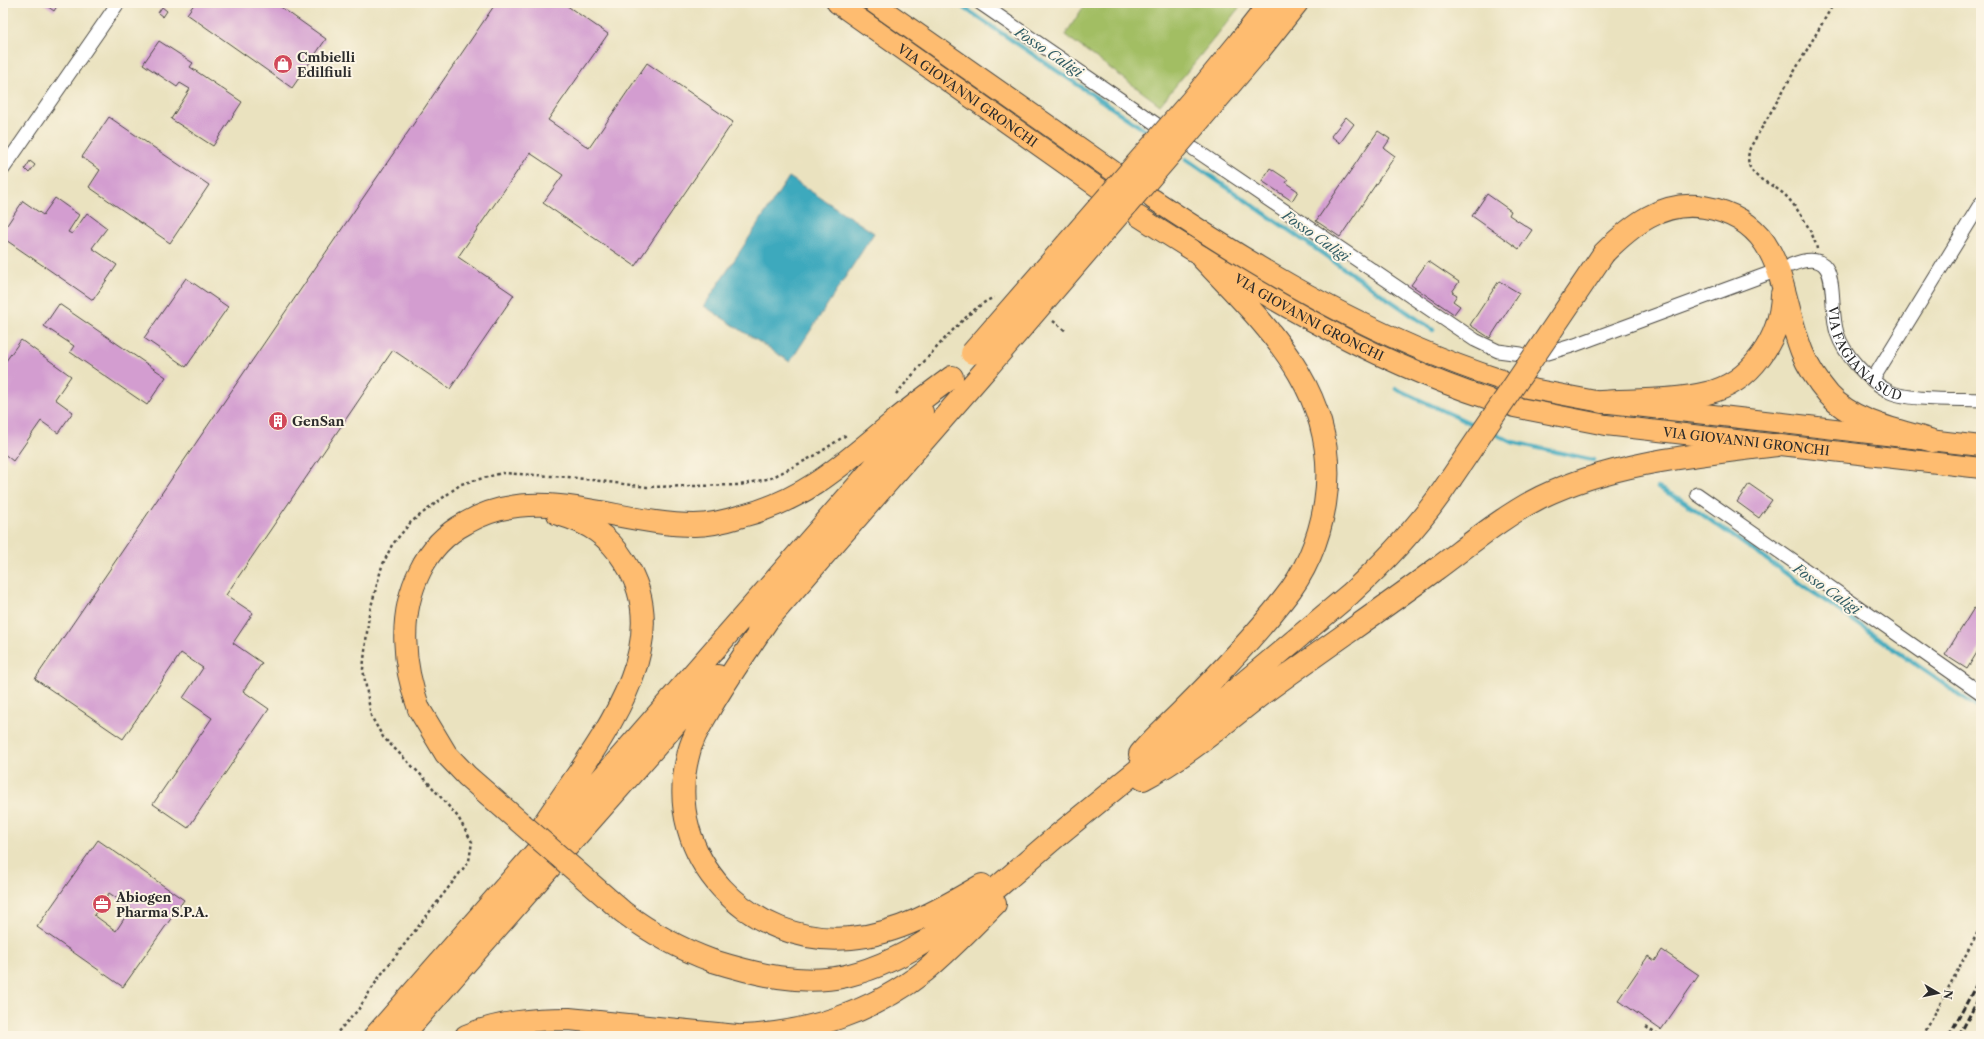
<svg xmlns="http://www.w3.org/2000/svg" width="1984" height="1039" viewBox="0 0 1984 1039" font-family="'Libre Caslon Text',serif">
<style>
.green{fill:#a2be64;stroke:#667448}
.water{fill:#3da9bd;stroke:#346a74}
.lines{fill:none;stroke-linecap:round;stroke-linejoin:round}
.stream{stroke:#3da9bd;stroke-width:4.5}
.building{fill:#d39dd0;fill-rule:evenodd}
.street-casing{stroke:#484641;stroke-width:15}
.primary-casing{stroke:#484641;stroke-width:22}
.highway-casing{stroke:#484641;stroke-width:24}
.path{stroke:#484641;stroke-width:2.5;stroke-dasharray:3 3;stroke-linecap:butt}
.street{stroke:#fff;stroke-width:13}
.primary{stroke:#febc70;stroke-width:20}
.highway{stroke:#febc70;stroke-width:22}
.rail{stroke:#2b2b2b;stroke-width:3;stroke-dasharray:6 3;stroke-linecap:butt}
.highway-bridge-casing{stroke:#484641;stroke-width:24;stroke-linecap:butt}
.highway-bridge{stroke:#febc70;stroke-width:22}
.labels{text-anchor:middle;stroke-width:4;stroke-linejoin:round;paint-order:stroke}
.poi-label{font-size:13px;font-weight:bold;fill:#2b2b2b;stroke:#fcf5e5;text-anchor:start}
.street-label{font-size:13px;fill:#2b2b2b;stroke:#fcf5e5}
.water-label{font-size:14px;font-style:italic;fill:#325d65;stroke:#fcf5e5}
</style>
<rect width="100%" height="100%" fill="#fcf5e5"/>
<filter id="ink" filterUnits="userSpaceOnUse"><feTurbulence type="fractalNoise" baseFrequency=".025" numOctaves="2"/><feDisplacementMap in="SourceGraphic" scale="8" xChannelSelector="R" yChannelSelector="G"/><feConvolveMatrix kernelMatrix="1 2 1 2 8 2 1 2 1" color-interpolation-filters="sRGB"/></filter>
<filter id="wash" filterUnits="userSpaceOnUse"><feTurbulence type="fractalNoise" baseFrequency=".012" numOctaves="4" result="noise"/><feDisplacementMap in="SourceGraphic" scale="16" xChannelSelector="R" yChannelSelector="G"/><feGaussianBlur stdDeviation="0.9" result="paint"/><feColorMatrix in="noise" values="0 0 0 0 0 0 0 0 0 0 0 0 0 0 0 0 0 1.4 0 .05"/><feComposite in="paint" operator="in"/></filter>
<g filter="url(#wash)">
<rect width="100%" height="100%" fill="#eae2bf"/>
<!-- green -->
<path class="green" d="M1086,3H1243L1160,105L1065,35Z"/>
<!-- water -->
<path class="water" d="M789,177L874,233L790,362L704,306Z"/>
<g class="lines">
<!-- stream -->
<path class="stream" d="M957,3L1149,133
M1186,159L1433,330
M1396,389L1472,424
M1496,434L1512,442L1593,460
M1658,488L1680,499L1981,710"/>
</g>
<g id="blocks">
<!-- building -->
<path class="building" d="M43,3H59L54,11Z
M195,3H275L326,39L292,88L187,14Z
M496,3H563L608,34L548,120L589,148L647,63L733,122L635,266L543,203L563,175L530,153L458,257L514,295L450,389L393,350L226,595L253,613L233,643L262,663L243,691L269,709L188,828L153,804L212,718L183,698L203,668L181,653L123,739L35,679Z
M162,7L167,11L163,17L158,13Z
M159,41L193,63L190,67L242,102L213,146L171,119L190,89L180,83L177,87L143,64Z
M109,117L209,185L170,243L89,187L100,170L82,157Z
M1346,117L1354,124L1340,143L1331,136Z
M1378,131L1390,139L1384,148L1395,156L1340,237L1316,221Z
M30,161L35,165L29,173L25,169Z
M1270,168L1288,180L1286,183L1298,191L1292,201L1262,181Z
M1487,194L1511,211L1509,215L1532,230L1519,249L1472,216Z
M55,198L79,215L68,232L72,234L87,213L107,228L92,248L117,265L93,300L3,238V231L23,201L43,215Z
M1428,261L1459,282L1452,292L1457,295L1453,301L1460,306L1454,314L1411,285Z
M186,278L228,307L186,367L144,338Z
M1499,281L1519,293L1490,338L1470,325Z
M59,304L166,377L147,405L70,352L74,346L44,326Z
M21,340L71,376L55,399L73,412L58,433L41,421L13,461L3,453V365Z
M1749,484L1772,500L1759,518L1737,502Z
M1974,608L1981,612V646L1967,669L1945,655Z
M98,840L184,900L123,987L37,927ZM109,893L131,908L116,931L94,915Z
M1662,950L1699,975L1661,1030L1618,1000L1648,956L1655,961Z"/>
</g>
</g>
<g filter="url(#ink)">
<use href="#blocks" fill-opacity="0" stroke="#484641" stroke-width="1"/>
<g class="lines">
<defs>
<g id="street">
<path d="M980,3L1156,124"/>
<path d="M1194,149L1475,340L1498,351L1521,354"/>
<path d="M3,169L118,3"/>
<path id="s1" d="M1791,265C1845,243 1827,302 1837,333C1844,355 1867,379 1888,391C1905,401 1959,399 1981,400"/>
<path d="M1548,353L1575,345L1770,273"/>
<path d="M1873,379L1981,203"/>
<path d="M1697,494L1981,693"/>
</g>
<g id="primary">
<path id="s2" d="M837,3L1099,188"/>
<path d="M874,3L1113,171"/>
<path d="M1153,199C1262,272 1377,340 1502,380"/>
<path id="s3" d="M1138,216C1249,287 1363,358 1489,399"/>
<path d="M1527,388L1601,402L1981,446"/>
<path id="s4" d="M1514,407L1606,425L1981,468"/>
</g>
<path id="highway" d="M1241,40L1270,3
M1258,52L1297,3
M1604,253C1631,226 1662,200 1704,207C1786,221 1778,291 1802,352C1808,367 1818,382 1829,395C1854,423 1899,430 1933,441
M1601,402C1634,400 1675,401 1707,393C1751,383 1781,338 1782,294
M767,621C747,651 726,680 708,712C700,726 691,740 688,756C662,856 750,948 851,938C899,934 941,909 982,885
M758,631L987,368
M419,709C403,665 398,615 420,571C430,550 445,534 466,523C537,481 618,525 694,525C709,525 726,521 742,516C808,499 845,462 896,420C914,405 933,391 952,377
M1140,754C1152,739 1167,726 1181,712C1216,677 1252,639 1283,600C1306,572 1319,540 1325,504C1342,396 1269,328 1201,257
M1143,779C1186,757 1223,724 1262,694C1319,652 1378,612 1435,570C1469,545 1503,516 1541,497C1614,462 1697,455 1777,445
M543,825C589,754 682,649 625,562C608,535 589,523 558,514
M554,833L922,412
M567,847L718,676
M713,961C755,974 802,986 846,976C933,955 996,886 1063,831C1159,753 1255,674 1350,594C1388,559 1422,523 1450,480
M375,1036L536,852
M402,1036L551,866
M466,1036C499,1022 533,1019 569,1019L737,1036
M742,1036C808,1033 873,1012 925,971C950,950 972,927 995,904"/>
</defs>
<!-- street casing -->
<use href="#street" class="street-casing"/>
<!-- primary casing -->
<use href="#primary" class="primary-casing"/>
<!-- highway casing -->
<use href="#highway" class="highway-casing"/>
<!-- path -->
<path class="path" d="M1817,249C1814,233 1797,207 1785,195C1769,180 1741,178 1750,148L1834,3
M1053,321L1066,331
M896,394C915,373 971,303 994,298
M1646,1027L1659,1036
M334,1036L358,1010L380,976L469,861L472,842L458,817L425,779L383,737L371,716L363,669L369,614L382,566L392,545L411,522L461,484L502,473L568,477L647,487L740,485L771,478L816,455L846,435
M1923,1036L1981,926"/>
<!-- street -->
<use href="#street" class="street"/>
<!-- primary -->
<use href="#primary" class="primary"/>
<!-- highway -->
<use href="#highway" class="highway"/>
<!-- rail -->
<path class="rail" d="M1949,1036L1981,976
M1959,1036L1981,994"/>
<defs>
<path id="highway-bridge" d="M972,353L1191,101L1241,40
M987,368L1258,52
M1450,480L1604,253
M419,709L446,754L467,776L623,912C651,933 680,949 713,961"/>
</defs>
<!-- highway-bridge casing -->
<use href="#highway-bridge" class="highway-bridge-casing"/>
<!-- highway-bridge -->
<use href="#highway-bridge" class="highway-bridge"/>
</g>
</g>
<!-- icons -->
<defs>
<symbol id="shop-disc" viewBox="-11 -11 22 22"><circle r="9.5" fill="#d1495b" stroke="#fcf5e5"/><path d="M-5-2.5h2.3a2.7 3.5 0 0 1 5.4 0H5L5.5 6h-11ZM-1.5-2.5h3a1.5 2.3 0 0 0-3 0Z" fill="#fff"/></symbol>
<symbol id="building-disc" viewBox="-11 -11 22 22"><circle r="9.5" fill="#d1495b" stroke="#fcf5e5"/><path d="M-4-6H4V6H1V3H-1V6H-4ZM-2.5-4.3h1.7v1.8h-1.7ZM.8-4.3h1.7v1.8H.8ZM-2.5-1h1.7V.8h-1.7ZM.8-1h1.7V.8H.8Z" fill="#fff"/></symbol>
<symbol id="office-disc" viewBox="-11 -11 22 22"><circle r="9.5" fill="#d1495b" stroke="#fcf5e5"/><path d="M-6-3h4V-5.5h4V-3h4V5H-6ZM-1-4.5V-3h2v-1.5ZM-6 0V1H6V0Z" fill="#fff"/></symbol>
</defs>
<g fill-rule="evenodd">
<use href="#shop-disc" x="272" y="53" width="22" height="22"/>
<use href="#building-disc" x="267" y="410" width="22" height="22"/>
<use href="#office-disc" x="91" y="893" width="22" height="22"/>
</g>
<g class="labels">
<!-- poi labels -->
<g class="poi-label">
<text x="297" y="62">Cmbielli<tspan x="297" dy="15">Edilfiuli</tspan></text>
<text x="292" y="426">GenSan</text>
<text x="116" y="902">Abiogen<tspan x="116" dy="15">Pharma S.P.A.</tspan></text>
</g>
<!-- street labels -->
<g class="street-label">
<text dy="5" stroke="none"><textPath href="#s2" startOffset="160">VIA GIOVANNI GRONCHI</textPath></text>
<text dy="5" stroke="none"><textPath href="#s3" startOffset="199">VIA GIOVANNI GRONCHI</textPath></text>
<text dy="5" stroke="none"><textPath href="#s1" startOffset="138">VIA FAGIANA SUD</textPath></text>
<text dy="5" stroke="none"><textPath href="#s4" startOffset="235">VIA GIOVANNI GRONCHI</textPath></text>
</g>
<!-- water labels -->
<g class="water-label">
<text transform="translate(1049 52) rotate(34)" y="5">Fosso Caligi</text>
<text transform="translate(1316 236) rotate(35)" y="5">Fosso Caligi</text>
<text transform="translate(1827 589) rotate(35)" y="5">Fosso Caligi</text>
</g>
</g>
<!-- margin -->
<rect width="1984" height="1039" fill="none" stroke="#fcf5e5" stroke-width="16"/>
<!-- north arrow -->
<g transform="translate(1938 993) rotate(99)" stroke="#fcf5e5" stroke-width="3" paint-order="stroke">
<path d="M0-3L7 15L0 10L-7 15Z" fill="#2b2b2b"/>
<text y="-6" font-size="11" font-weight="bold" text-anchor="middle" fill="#2b2b2b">N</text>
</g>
</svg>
